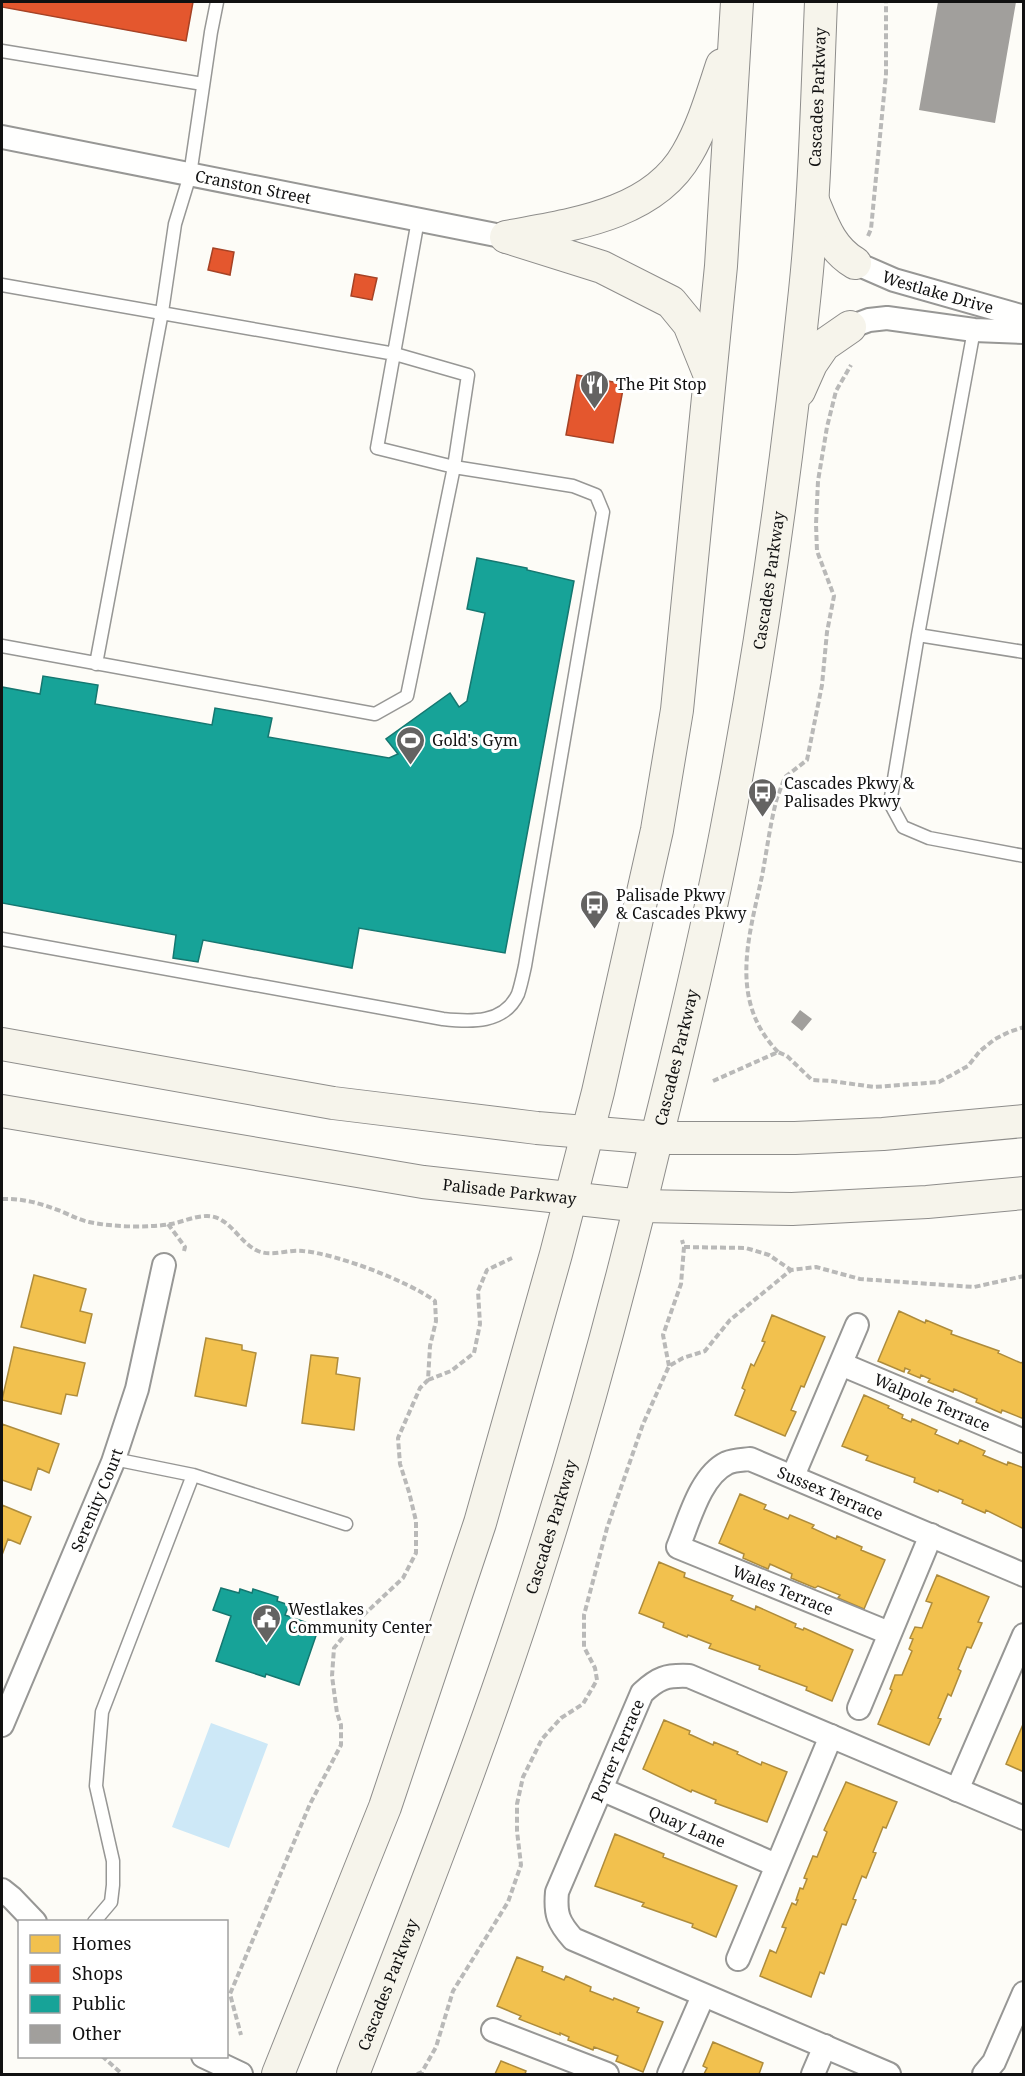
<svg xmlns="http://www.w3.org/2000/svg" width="1025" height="2076" viewBox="0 0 1025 2076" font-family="'Noto Serif',serif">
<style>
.water{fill:#cde8f7}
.homes{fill:#f2c14e;stroke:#ae8c3c;stroke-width:1.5}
.shops{fill:#e4572e;stroke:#a54225;stroke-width:1.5}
.public{fill:#17a398;stroke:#157770;stroke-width:1.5}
.building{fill:#a19f9c}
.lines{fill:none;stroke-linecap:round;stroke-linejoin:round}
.lane-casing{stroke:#979795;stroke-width:15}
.street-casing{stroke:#979795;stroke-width:26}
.secondary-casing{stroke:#8e8d8b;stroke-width:34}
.path{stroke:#b9b9b8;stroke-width:4;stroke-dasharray:6 3;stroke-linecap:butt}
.lane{stroke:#fffffe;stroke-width:12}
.street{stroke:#fffffe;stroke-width:22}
.secondary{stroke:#f6f4eb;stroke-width:32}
.labels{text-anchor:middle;stroke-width:6;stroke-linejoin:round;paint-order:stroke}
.street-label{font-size:16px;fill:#111;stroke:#fff}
.poi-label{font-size:16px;fill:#111;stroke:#fff;text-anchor:start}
</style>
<rect width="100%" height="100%" fill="#fdfcf7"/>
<!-- water -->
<path class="water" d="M211,1723L268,1744L229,1848L172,1827Z"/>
<!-- homes -->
<path class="homes" d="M34,1275L86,1289L80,1311L92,1314L85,1343L21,1327Z
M899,1311L925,1323L926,1320L952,1331L951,1334L999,1351L998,1353L1021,1363L1024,1361V1419L1002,1410L1001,1413L976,1402L977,1399L954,1389L953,1392L928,1382L930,1379L921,1375L920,1378L908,1373L910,1370L905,1368L904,1372L878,1361Z
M772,1315L825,1337L804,1387L801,1386L791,1410L796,1412L785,1436L735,1415L745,1390L742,1388L751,1364L754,1366L765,1342L762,1341Z
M206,1338L242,1345V1350L256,1353L246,1406L195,1396Z
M14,1347L85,1363L77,1396L66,1394L61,1414L2,1400Z
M311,1355L338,1358L336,1374L360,1378L354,1430L302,1423Z
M864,1395L889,1406L888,1408L903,1415L902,1418L911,1422L912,1419L937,1430L935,1434L958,1444L960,1440L985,1451L983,1455L1007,1465L1008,1462L1024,1468V1529L986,1510L985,1513L962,1503L963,1500L939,1490L938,1492L914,1482L915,1478L866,1460L868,1456L842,1446Z
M2,1424L59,1444L49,1473L38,1468L31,1490L2,1480Z
M740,1494L766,1505L764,1509L788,1519L790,1515L814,1525L812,1528L836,1539L837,1536L862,1547L861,1550L885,1560L864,1609L838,1598L840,1595L818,1586L815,1588L791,1578L792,1574L770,1564L768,1569L743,1558L744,1554L719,1543Z
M2,1505L31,1517L20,1544L8,1539L2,1555Z
M659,1562L685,1573L684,1577L733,1596L731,1600L755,1610L756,1606L796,1624L795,1627L803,1630L804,1628L853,1650L832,1701L806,1690L807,1687L759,1669L760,1666L709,1648L711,1644L688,1635L687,1637L663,1627L664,1623L639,1613Z
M937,1575L989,1597L978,1622L982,1623L971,1648L967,1647L958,1669L961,1671L951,1696L948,1694L938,1718L941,1719L929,1745L878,1724L892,1690L890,1689L895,1675H902L912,1651L909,1649L913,1639L910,1638L915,1627L922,1628L932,1603L926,1601Z
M664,1720L690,1731L689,1734L713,1745L714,1742L738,1752L737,1754L761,1765L762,1762L787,1772L767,1822L715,1803L716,1800L692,1790L691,1792L643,1769Z
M1024,1722V1772L1006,1764Z
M846,1782L897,1802L886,1828L883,1827L873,1852L876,1853L866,1878L862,1876L853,1899L856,1900L846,1925L842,1924L824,1974L820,1972L811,1997L760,1976L770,1950L776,1953L786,1928L782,1927L792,1903L796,1905L798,1900H796L800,1888L803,1889L807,1879L804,1878L813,1856L817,1857L827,1832L824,1830Z
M615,1834L664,1854L663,1857L737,1886L716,1937L692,1927L693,1924L642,1906L644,1903L595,1886Z
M517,1957L543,1967L542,1971L564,1980L566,1976L591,1987L590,1991L613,2000L614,1998L639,2008L637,2012L663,2022L643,2072L616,2061L618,2056L594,2047L593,2050L568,2040L569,2037L560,2033V2035L519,2019L521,2016L497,2006Z
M713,2042L763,2063L759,2074H704L707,2068L703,2066Z
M501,2061L526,2071L525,2074H495Z"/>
<!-- shops -->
<path class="shops" d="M2,2H193L186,41L2,7Z
M213,248L234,252L230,275L208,270Z
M355,274L377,278L372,300L351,296Z
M577,375L624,384L613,443L566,435Z"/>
<!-- public -->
<path class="public" d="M477,558L527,568V570L574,581L505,953L359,928L352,968L203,940L198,962L173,958L176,935L2,903V687L40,694L43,676L98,685L95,704L212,725L215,708L272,718L268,737L389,758L398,754L386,739L450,693L459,707L467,701L485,613L467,609Z
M221,1588L239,1593L240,1589L252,1593L253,1589L278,1597L277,1601L289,1605L285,1615L319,1627L299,1685L266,1674L265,1677L216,1661L231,1616L213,1610Z"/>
<!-- building -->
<path class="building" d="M938,2H1016L995,123L919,110Z
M800,1010L812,1019L802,1031L791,1022Z"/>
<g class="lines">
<defs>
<path id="lane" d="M2,51L203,84
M2,285L395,354L468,375L454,467L407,696L375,714L2,646
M974,330L918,635L890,803L903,827L929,838L1024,856
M918,635L1024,652
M96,664L162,312L175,224L190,175L211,32L217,2
M2,939L443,1019C471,1022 504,1024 518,994C521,985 523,975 525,966L603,512L596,495L573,486L454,467L377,448L418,220
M114,1459L193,1475L346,1524
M94,1922L111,1902L113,1885V1861L96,1786L102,1712L193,1475"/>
<g id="street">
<path id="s1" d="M2,137L506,237"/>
<path id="s2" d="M855,263L894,280L1024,317"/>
<path d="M850,327L869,320L887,318L974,330L1024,332"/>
<path id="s3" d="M841,1364L1024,1441"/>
<path d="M793,1476L857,1325"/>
<path id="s4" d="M889,1633L678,1547C689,1521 700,1476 727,1463C734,1460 743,1460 750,1459L1024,1575"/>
<path d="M859,1708L931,1535"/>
<path id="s5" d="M2,1725L113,1462L137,1389L164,1265"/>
<path id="s6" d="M601,1789L776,1865"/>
<path d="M957,1790L1024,1635"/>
<path d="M2,1890L12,1898L35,1922"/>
<path d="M738,1959L831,1736"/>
<path d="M493,2030L607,2074"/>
<path d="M203,2056L241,2074"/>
<path d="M669,2074L703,1996"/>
<path d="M813,2074L825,2046"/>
<path id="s7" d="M889,2074L573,1939C558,1922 555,1914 557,1892L642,1693C658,1678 666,1675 689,1676L1024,1818"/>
<path d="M984,2074L994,2062L1024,1993"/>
</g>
<g id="secondary">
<path d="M813,201C823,225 831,249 855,263"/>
<path d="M506,237C568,225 652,216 687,154C703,127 712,95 722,65"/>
<path d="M510,238L602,267L671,302L689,324L708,371"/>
<path d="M799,391L811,364L824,345L850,327"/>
<path d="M2,1044L333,1103L537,1128L657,1138H795L883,1134L1024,1121"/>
<path id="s8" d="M2,1111L423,1182L642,1206L792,1209L927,1202L1024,1193"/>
<path d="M278,2074L385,1807L480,1523L556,1254L598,1092L657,830L677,710L721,266L737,2"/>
<path id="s9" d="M353,2074C420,1901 489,1728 544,1550C587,1413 624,1275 657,1136C684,1028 710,920 730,811C763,639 787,465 805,291C815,195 817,98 821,2"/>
</g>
</defs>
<!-- lane casing -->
<use href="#lane" class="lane-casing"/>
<!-- street casing -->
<use href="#street" class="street-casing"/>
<!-- secondary casing -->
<use href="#secondary" class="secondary-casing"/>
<!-- path -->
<path class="path" d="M868,236L871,229L886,74V2
M778,1052C728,1000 749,937 762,876C767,850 770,824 777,798L785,777L807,760L822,685L827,632L834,596L817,551L816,524L818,481L827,427L836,391L851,365
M713,1081L778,1052L787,1056L812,1080L831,1081L874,1087L939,1082L968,1066L980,1051L995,1039L1009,1032L1024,1027
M2,1199C23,1198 43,1204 63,1212C72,1216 80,1220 89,1222C112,1227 148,1228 171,1224C182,1222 195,1216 207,1216C230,1216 239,1243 258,1251C273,1257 288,1249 303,1251C337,1254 408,1281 435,1301L436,1321L430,1346L428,1380L420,1388L398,1438L400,1464L409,1492L416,1521V1553L403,1578L354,1624L334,1648L332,1676L337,1713L341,1725V1745L310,1804L230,1994L241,2035
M168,1224L185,1247L184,1251
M684,1247L746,1248L769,1255L791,1270
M669,1366L663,1335L681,1284L684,1247L682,1240
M428,1380L451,1371L474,1353L480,1324L478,1291L487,1270L512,1258
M102,2056L122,2074
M417,2074L422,2072L436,2047L453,1991L508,1902L521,1865L517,1831V1804L523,1777L542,1739L561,1718L583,1704L597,1680L595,1668L584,1647V1615L607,1528L643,1424L669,1366L683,1358L705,1351L730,1320L791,1270L816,1267L860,1279L974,1287L1024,1276"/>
<!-- lane -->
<use href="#lane" class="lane"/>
<!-- street -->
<use href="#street" class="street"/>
<!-- secondary -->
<use href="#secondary" class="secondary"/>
</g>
<!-- icons -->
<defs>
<symbol id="restaurant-pin" viewBox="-11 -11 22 30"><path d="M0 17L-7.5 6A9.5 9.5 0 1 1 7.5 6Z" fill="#646362" stroke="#fff"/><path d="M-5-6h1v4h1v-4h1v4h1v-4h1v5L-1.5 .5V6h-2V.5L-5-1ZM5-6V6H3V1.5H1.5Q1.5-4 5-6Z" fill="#fff"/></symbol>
<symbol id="stadium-pin" viewBox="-11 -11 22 30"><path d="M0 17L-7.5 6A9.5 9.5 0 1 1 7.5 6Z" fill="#646362" stroke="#fff"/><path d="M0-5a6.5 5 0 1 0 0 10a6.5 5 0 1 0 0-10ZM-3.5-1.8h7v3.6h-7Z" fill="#fff"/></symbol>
<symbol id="bus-pin" viewBox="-11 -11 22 30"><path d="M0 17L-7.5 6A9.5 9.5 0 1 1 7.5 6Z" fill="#646362" stroke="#fff"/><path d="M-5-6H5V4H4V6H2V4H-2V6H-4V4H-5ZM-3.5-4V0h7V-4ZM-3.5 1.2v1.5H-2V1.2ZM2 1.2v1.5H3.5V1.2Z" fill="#fff"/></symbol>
<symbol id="civic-pin" viewBox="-11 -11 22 30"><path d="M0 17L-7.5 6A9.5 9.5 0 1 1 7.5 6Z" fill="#646362" stroke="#fff"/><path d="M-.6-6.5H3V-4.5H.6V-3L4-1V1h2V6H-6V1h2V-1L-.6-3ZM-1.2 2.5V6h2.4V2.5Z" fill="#fff"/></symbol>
</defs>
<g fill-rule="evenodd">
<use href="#restaurant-pin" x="578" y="368" width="33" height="45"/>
<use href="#stadium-pin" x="394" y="724" width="33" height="45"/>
<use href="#bus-pin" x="746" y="776" width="33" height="45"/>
<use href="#bus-pin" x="578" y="888" width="33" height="45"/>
<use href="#civic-pin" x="250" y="1602" width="33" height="45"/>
</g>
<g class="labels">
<!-- street labels -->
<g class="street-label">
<text dy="6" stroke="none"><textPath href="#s9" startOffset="2040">Cascades Parkway</textPath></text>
<text dy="6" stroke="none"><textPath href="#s1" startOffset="256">Cranston Street</textPath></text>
<text dy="6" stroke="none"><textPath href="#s2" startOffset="88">Westlake Drive</textPath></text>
<text dy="6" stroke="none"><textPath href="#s9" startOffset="1554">Cascades Parkway</textPath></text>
<text dy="6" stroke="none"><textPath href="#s9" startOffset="1068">Cascades Parkway</textPath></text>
<text dy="6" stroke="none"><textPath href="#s8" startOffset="514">Palisade Parkway</textPath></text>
<text dy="6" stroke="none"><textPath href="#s3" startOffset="99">Walpole Terrace</textPath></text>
<text dy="6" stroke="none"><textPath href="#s4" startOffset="438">Sussex Terrace</textPath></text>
<text dy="6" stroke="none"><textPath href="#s5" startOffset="244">Serenity Court</textPath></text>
<text dy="6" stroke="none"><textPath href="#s9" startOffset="582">Cascades Parkway</textPath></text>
<text transform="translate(783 1590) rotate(22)" y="6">Wales Terrace</text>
<text dy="6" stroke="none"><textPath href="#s7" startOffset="549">Porter Terrace</textPath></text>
<text dy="6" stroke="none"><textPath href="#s6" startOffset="94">Quay Lane</textPath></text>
<text dy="6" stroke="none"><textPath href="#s9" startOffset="96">Cascades Parkway</textPath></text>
</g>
<!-- poi labels -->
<g class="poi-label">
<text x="616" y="390">The Pit Stop</text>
<text x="432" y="746">Gold's Gym</text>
<text x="784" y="789">Cascades Pkwy &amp;<tspan x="784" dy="18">Palisades Pkwy</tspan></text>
<text x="616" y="901">Palisade Pkwy<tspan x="616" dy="18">&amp; Cascades Pkwy</tspan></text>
<text x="288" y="1615">Westlakes<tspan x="288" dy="18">Community Center</tspan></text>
</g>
</g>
<!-- border -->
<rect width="1025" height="2076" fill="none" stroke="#111111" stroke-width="6"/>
<!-- legend -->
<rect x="18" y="1920" width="210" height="138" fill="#ffffff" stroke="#a0a0a0" stroke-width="1.5"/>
<rect x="30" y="1935" width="30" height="18" fill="#f2c14e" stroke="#a0a0a0" stroke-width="1.5"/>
<text x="72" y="1950" font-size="18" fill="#111111">Homes</text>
<rect x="30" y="1965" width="30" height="18" fill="#e4572e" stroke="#a0a0a0" stroke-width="1.5"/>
<text x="72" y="1980" font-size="18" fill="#111111">Shops</text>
<rect x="30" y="1995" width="30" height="18" fill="#17a398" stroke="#a0a0a0" stroke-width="1.5"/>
<text x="72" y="2010" font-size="18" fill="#111111">Public</text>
<rect x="30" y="2025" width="30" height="18" fill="#a19f9c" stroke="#a0a0a0" stroke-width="1.5"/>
<text x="72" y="2040" font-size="18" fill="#111111">Other</text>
</svg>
